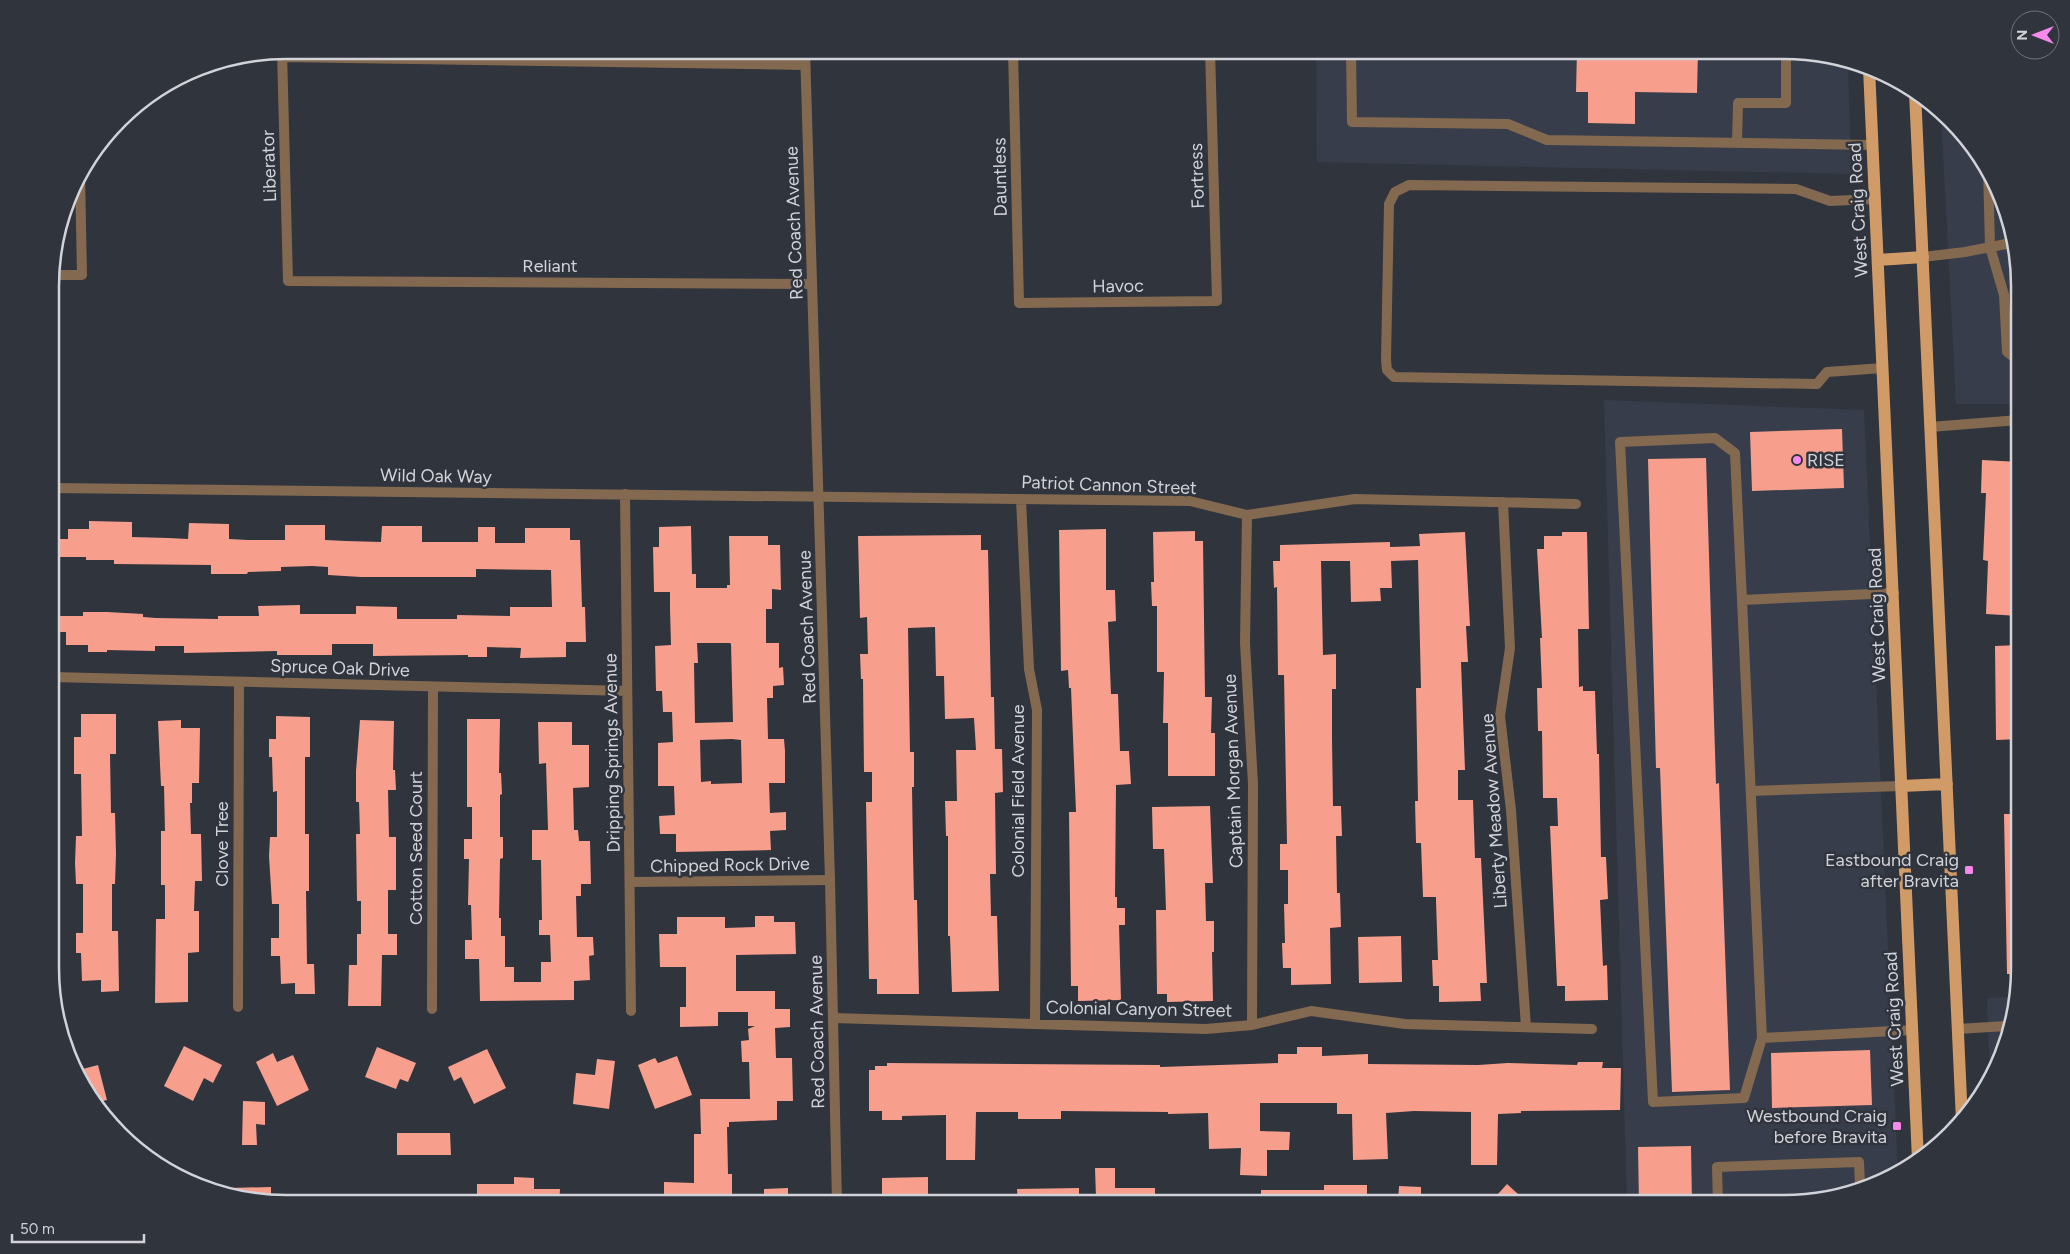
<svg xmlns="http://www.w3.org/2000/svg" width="2070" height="1254" viewBox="0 0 2070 1254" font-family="Figtree,sans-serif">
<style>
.built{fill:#373d4b}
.building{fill:#f79e8c;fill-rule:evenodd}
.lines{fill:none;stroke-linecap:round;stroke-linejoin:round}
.service{stroke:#836950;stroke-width:10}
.minor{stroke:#836950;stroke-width:10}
.tertiary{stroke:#836950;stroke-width:10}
.primary{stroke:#d09b67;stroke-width:12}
.poi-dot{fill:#f788ec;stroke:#30343d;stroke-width:2}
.labels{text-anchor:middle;stroke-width:5;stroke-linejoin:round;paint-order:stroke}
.street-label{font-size:18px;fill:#d1d3d9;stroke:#30343d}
.poi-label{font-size:18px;fill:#d1d3d9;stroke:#30343d;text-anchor:end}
.rim{fill:none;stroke:#d1d3d9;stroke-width:2.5}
</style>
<rect width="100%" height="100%" fill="#30343d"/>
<!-- built -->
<path class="built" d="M1316,50H1784L1845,58L1848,59L1851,174L1317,162Z
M1941,112L1951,119L1988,168L2019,270V404H1956Z
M1604,400L1864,410L1898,1173L1799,1204H1627Z
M2015,997L1990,1079L1987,998Z"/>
<!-- building -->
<path class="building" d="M1577,50H1698L1697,93L1635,92V124L1588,123V92H1576Z
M1842,429L1844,488L1752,491L1750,432Z
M1706,458L1716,784L1719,783L1730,1090L1672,1092L1660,768H1656L1648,459Z
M1982,460L2019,462V616L1986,614L1988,561L1983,560L1986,493H1981Z
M89,521L132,522V537L168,538L188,539L189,523L229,524V539L248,540H285V525H325V540L346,541L381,542L382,526H422V542H478V527H495V543H525V528H570V540H580L582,607H585L586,642H566V657L520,658L521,648L487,647V657H468V655L373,656V644H332V655H277V651L184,653V646H155V651L107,650V652H88V645H66V632H52V616H83V612H107L143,614V617L156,618L218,619V616H259L258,606L300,605V614H356V606L397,607V619H457V615L510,616V607H552L551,570L476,569V577H361L328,575V567L312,566L281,567V571L248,572L247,574H211V565L114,564V560H86V557H52V539H68V529H89Z
M691,526L692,574H696V588H727V585H730L729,536H768V545H780L781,590L772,589V609H766V643H779V668L783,667L784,685L773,686V698H767L768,739H784L785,751V783H769L770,813L786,812V830L770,831L771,850L676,852V834H660L659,816L675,815L674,786H658V743L673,742L672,712H663L662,691H656L655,646L671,645L670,610V592H654L653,547H659V527ZM697,643H730L731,644L733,722L695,723L694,663H698ZM732,739L741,740L742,783L711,784V781L701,782L700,740Z
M1106,529V590H1115L1116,621L1108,622L1111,694H1118L1120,751H1129L1131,784L1116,785L1115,897H1117V908H1125V925H1119L1121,1000L1078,1001V986H1071L1069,812H1076L1071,688H1069L1068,670L1061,671L1059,530Z
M1195,531V541H1203L1205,697H1212L1211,733H1215V776H1168V723H1163L1164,672H1157V606H1152L1151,582H1154L1153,532Z
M1465,532L1470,626H1466L1468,662H1461L1465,770H1458V800H1473L1475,858H1481L1487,983H1480L1481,1001L1439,1002V986H1433L1432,960H1438L1436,901V897H1423L1421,843H1416L1415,801H1418L1416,688H1421L1418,560L1391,561L1392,588H1380L1381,601L1351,602L1350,561H1321L1323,655L1336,654V689H1332V739L1333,806H1341L1342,836H1336L1337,893H1340L1341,927L1330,928L1331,984L1291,985V968H1283L1282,943H1285L1284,904H1288V870H1280V844H1287L1284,675H1278L1277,587L1274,588L1273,561H1280V545L1390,542V547L1420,546L1419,534Z
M1562,532H1587L1589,629H1578L1579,687L1583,686V691H1595L1597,754H1599L1601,857H1606L1608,899L1600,900L1603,966L1607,965L1608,1000L1565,1001V986H1557L1550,826H1558L1557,798H1543L1542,731H1538L1537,688H1542L1540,638H1542L1537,549H1544V536H1562Z
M981,535V550H988L991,697H994L995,749H1002L1003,792L995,793L996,874H990L991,916H997L999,991L952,992L950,936H948V836H946L945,801H957L956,750H976L974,718L945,719L944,676H936L935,627L908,628L910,752H914V787H912L913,853L914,900H917L919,994H877V979H869L866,802H872V772H864L863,679H861L860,654H868L867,617L860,618L858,536Z
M2019,645L2020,739L1996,740L1995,646Z
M81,714H116V754H110L111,813H115L116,854L115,884H112V931H118L119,991L101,992V980L82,981L81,953H76V933H83V884H76L75,863L76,836H82L81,774H74V737H81Z
M276,716L310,717V757H305V834H309V891H306L307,964H314L315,994H295V983L281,984L280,956H271V938H279V904H272L269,856L270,837H277V791L273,792L272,757H269V739H276Z
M467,719H500L499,773H501L502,794L500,795V837H503V858L500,859L499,918H501V936H505V967H514V982H541V962H551L550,935H539V920H542L541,860H532V830H548L546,763L539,764L538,722H572V745H589V787L573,788L574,830H578L579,841H590L591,884H581V896H576L577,937H593L594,955L589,956L590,980L574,981V1000L480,1001L479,959H465V940H472L471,905H468L469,859H464V839H472V807H467Z
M181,720V728H200L199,783H192V803H190L191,834H201L202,881H195L194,911H199V952L188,953V1002L155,1003L156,919H165V885H161V831H165L164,786H161L158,721Z
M360,720L394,721L393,770H395L396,790H388L389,837H396V890H388V934H397V955H382L381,1006H348L349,965H357V934H361V901H357L356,834H360L359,802H356V771Z
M1210,806L1213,883H1205L1206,921H1214V952H1212L1213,1001L1167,1002V994H1157L1156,910H1166L1164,849H1153L1152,807Z
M2004,814H2020V974H2007Z
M755,916H774V922H795L796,954L736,955V991H775V1009H790V1027L775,1028L776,1058H792L793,1101H777V1120L729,1122V1127H727L728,1174H732V1194H710V1204H664V1182L694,1183V1134H701L700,1099H750L749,1062H742L741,1041L749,1040L748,1029L755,1026H748V1012H718V1026L680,1027V1007H686V967H660L659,934H677V917H725V928L755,927Z
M1401,936L1402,982L1359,983L1358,937Z
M184,1046L222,1065L213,1083L204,1078L193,1101L164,1086Z
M377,1047L416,1063L408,1082L400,1079L396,1089L365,1077Z
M1297,1047H1322V1056L1368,1054V1064L1478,1065L1508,1063L1577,1065L1578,1062H1603L1602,1068H1621L1620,1110L1521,1111V1113L1498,1114L1497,1165H1471V1112L1414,1111L1386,1113L1388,1159L1353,1160L1352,1114H1337V1103H1260V1131L1290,1132L1289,1150H1267V1176L1240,1175L1241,1148L1209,1149L1208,1113L1168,1114V1112L1061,1111V1119H1018V1112H976L975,1160H946V1115L902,1116V1120H882V1111H869V1070H875V1066H887V1063L1160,1065V1067L1278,1063V1054H1297Z
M487,1049L506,1088L474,1104L461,1077L454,1081L448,1067Z
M1870,1050L1872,1105L1772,1108L1771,1053Z
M273,1053L277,1062L293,1055L309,1090L277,1106L256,1062Z
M677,1056L692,1095L655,1109L638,1065L655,1058L658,1063Z
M597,1059L615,1061L609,1109L573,1104L576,1073L595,1075Z
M98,1065L107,1100L95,1103L90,1099L79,1070Z
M243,1101L265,1102V1125L256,1124L257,1145H242Z
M397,1133H450L451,1155H397Z
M1691,1146L1692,1204H1639L1638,1147Z
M1095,1168H1115V1188H1155V1204H1111V1197L1096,1198Z
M514,1177L534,1178V1189H560L559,1204H477V1184H514Z
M928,1177V1204H882V1178Z
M1507,1184L1529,1204H1489Z
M1324,1185H1367V1204H1261V1190H1324Z
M1399,1186L1421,1187V1204H1398Z
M271,1187V1202L227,1196L228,1188Z
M788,1188V1204H764V1189Z
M1079,1188V1204H1018L1017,1189Z"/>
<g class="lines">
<!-- service -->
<path class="service" d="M1351,50L1352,122L1508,124L1547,140L1872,145
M1737,143L1738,103H1786V50
M1988,168L1990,247L2004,295L2007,352L2014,357L2019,356
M1875,199L1830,201L1796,189L1409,185L1395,192L1389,204L1386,360L1387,370L1394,377L1817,384L1827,372L1883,368
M1923,257L1965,252L2011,243
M1894,593L1742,600L1735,453L1715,438L1620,442L1653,1102L1744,1098L1762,1038L1912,1030
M1742,600L1762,1038
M1751,791L1901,786
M1958,1029L2006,1026
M1718,1204L1717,1167L1859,1162L1860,1185"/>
<!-- minor -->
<path class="minor" d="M1013,50L1019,303L1217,301L1210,50
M282,51L288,281L812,284
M282,57L805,65
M52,275H82L80,174
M1930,427L2019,420
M52,488L1190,501L1247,515L1355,499L1576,504
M625,494L631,1011
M1021,499L1029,669L1037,710L1035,1024
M1503,502L1510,648L1500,716L1511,810L1526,1027
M1247,515L1245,643L1253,784L1252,1025
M52,677L627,691
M630,882L830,880
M238,1007L239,682
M432,1009L433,687
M833,1018L1206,1029L1252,1025L1311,1011L1405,1024L1592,1029"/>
<!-- tertiary -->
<path class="tertiary" d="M805,50L830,880L837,1204"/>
<!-- primary -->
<path class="primary" d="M1869,68L1918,1160
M1915,92L1962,1121
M1878,260L1923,257
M1901,786L1947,784"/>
</g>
<!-- markers -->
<g class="poi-dot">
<circle cx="1797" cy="460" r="5"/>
<rect x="1964" y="865" width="10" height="10" rx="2.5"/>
<rect x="1892" y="1121" width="10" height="10" rx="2.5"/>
</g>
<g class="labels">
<!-- street labels -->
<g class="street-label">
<text transform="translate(269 166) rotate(-92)" y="6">Liberator</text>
<text transform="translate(1197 176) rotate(-92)" y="6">Fortress</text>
<text transform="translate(1000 177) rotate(-91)" y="6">Dauntless</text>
<text transform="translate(1858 210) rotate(-93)" y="6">West Craig Road</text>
<text transform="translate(794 223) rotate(-92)" y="6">Red Coach Avenue</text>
<text x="550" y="272">Reliant</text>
<text transform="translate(1118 286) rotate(-1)" y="6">Havoc</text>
<text transform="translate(436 476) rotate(1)" y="6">Wild Oak Way</text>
<text transform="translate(1109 485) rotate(2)" y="6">Patriot Cannon Street</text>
<text transform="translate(1877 615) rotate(-92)" y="6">West Craig Road</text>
<text transform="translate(807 627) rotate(-92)" y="6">Red Coach Avenue</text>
<text transform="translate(340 668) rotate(2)" y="6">Spruce Oak Drive</text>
<text transform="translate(612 753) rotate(-91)" y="6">Dripping Springs Avenue</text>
<text transform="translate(1233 771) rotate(-92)" y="6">Captain Morgan Avenue</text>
<text transform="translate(1018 791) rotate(-90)" y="6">Colonial Field Avenue</text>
<text transform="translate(1494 811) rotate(-94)" y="6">Liberty Meadow Avenue</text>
<text transform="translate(222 844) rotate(-90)" y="6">Clove Tree</text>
<text transform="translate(416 848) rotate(-90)" y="6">Cotton Seed Court</text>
<text transform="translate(730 865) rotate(-1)" y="6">Chipped Rock Drive</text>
<text transform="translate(1139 1009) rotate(1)" y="6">Colonial Canyon Street</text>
<text transform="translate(1894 1019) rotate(-93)" y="6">West Craig Road</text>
<text transform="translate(817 1032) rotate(-91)" y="6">Red Coach Avenue</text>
</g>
<!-- poi labels -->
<g class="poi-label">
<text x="1807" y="466" text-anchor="start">RISE</text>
<text x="1959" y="866">Eastbound Craig<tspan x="1959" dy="21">after Bravita</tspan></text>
<text x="1887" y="1122">Westbound Craig<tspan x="1887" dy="21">before Bravita</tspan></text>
</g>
</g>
<!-- crop -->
<path d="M0 0H2070V1254H0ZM286 59H1784A227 227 0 0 1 2011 286V968A227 227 0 0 1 1784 1195H286A227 227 0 0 1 59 968V286A227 227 0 0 1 286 59Z" fill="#30343d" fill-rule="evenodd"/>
<path class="rim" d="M286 59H1784A227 227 0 0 1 2011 286V968A227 227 0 0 1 1784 1195H286A227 227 0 0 1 59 968V286A227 227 0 0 1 286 59Z"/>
<!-- north arrow -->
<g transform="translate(2035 35) rotate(270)"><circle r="24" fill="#30343d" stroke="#70747b"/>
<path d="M0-4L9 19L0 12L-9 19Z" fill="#f788ec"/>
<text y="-8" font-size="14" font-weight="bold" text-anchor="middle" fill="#d1d3d9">N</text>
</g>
<!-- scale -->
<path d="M12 1234v8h132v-8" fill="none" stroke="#d1d3d9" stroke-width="2.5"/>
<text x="20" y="1234" font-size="15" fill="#d1d3d9" stroke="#30343d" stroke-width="4" paint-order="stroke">50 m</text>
</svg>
